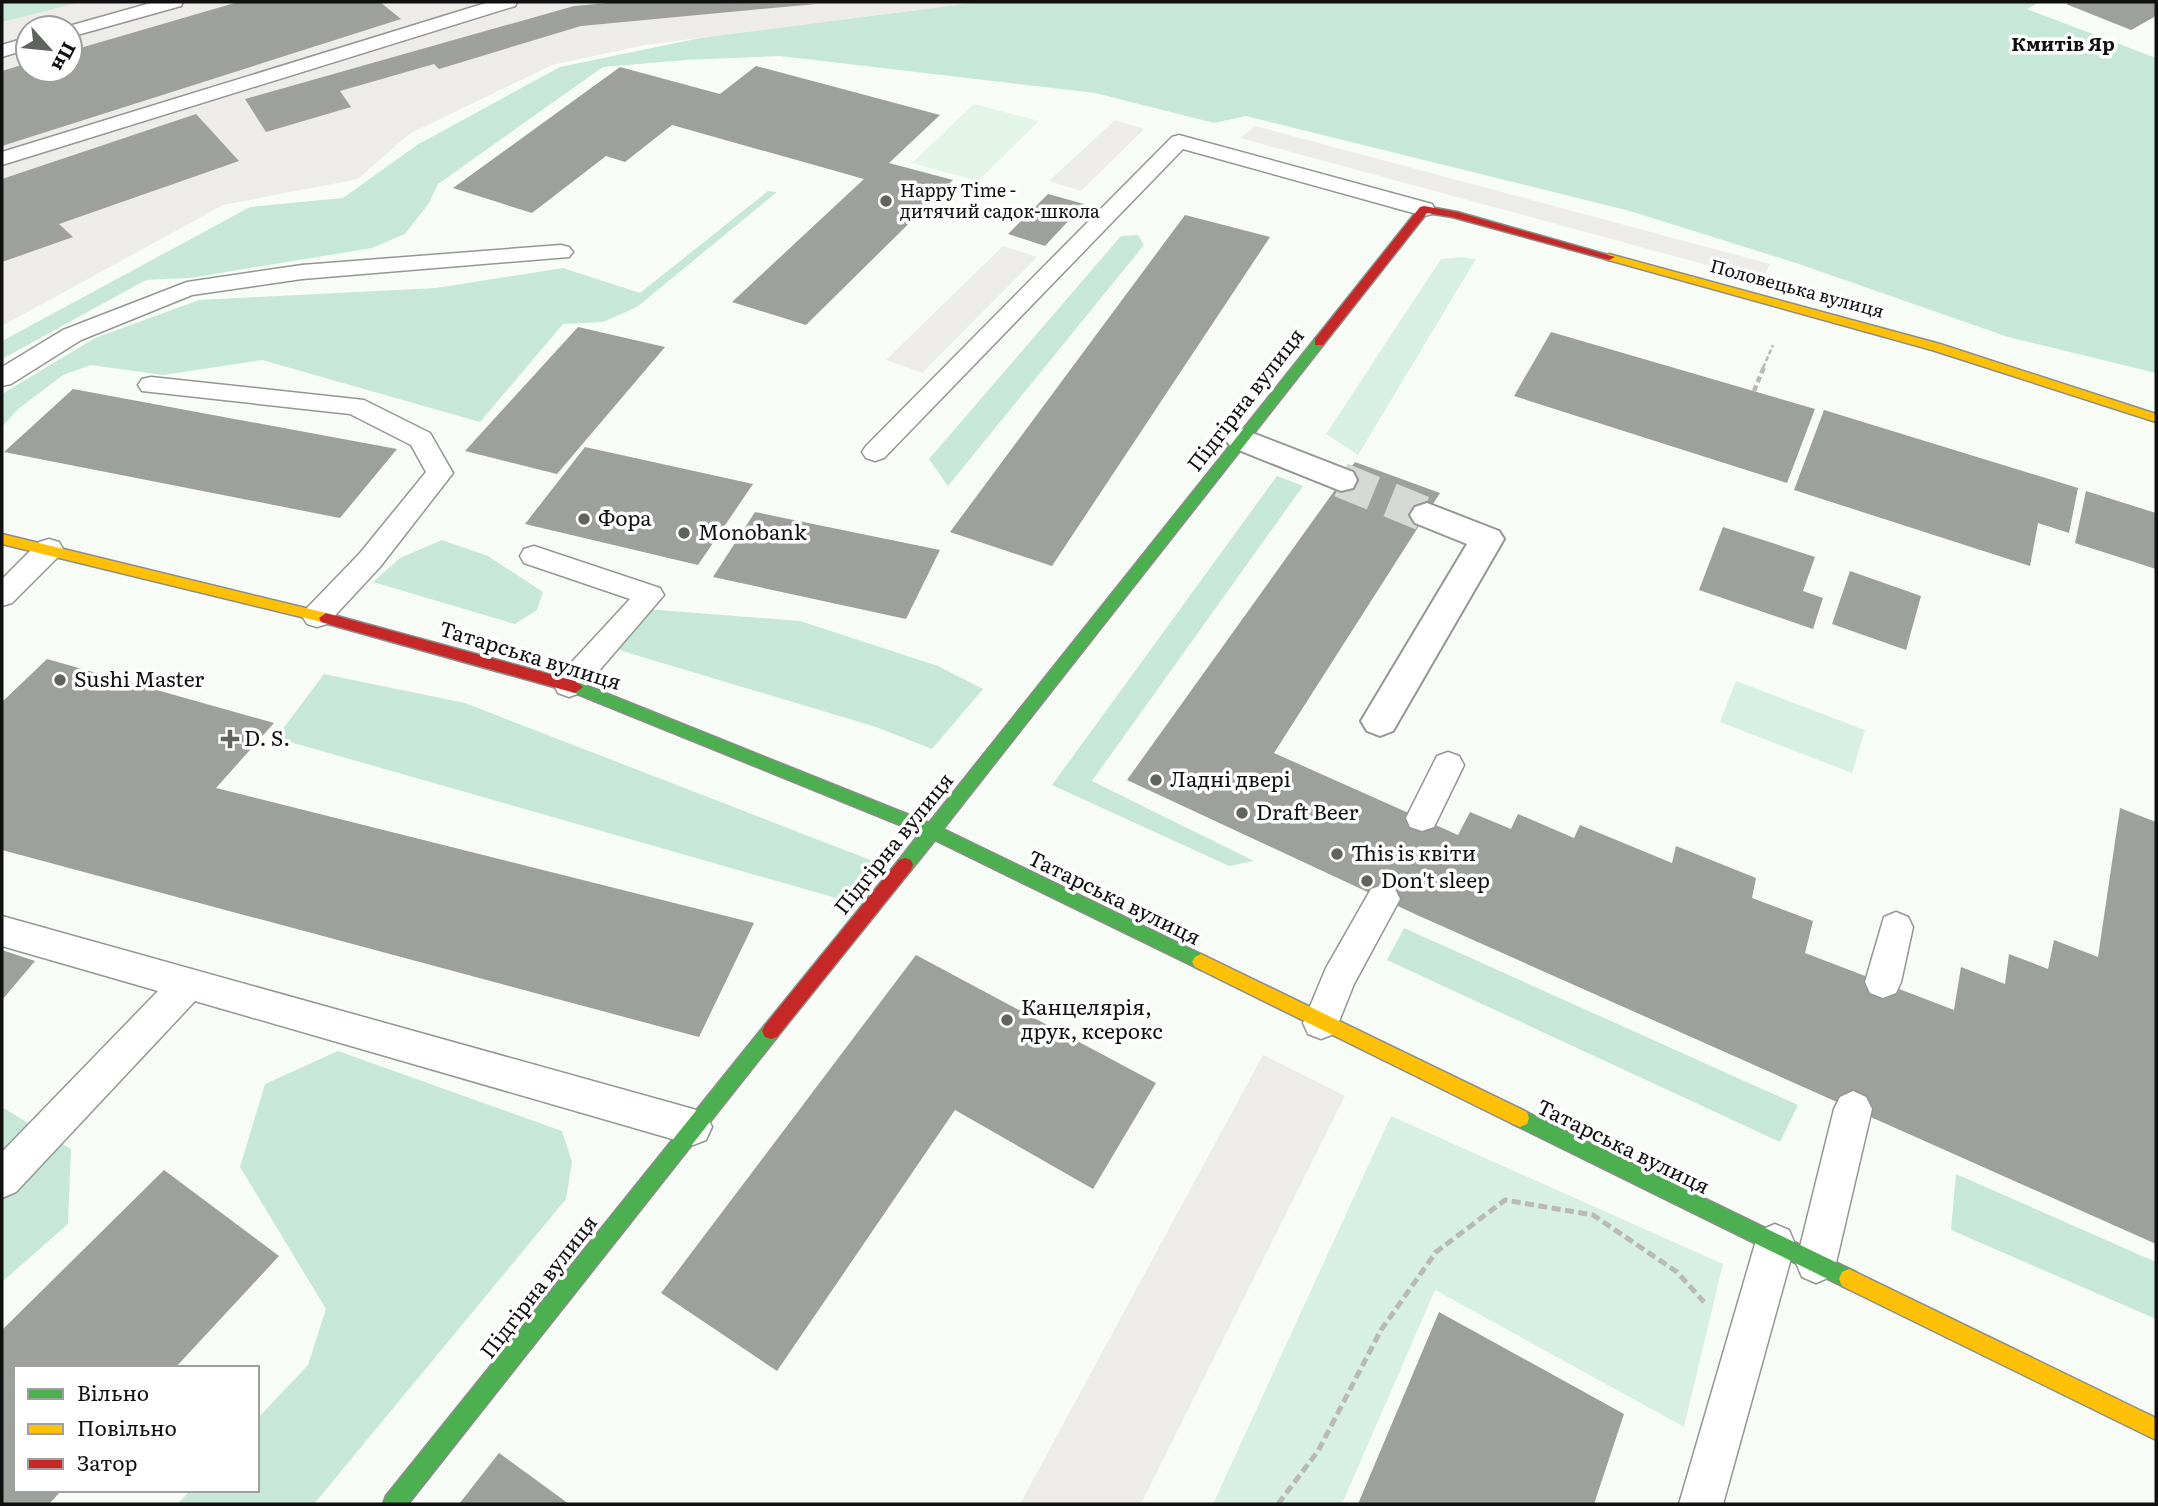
<svg xmlns="http://www.w3.org/2000/svg" width="2158" height="1506" viewBox="0 0 2158 1506" font-family="Literata,serif">
<style>
.industrial{fill:#edece9;fill-rule:evenodd}
.green{fill:#d8f0e3}
.forest{fill:#c7e8d8}
.pitch{fill:#e2f5e8}
.building{fill:#9da09b}
.lines{fill:none;stroke-linecap:round;stroke-linejoin:round}
.street-tunnel{stroke:#d4d9d4;stroke-width:35;stroke-dasharray:35 18;stroke-linecap:butt}
.lane-casing{stroke:#949694;stroke-width:3}
.street-casing{stroke:#949694;stroke-width:4}
.fast-casing{stroke:#8b8d8a;stroke-width:3}
.slow-casing{stroke:#8b8d8a;stroke-width:3}
.jam-casing{stroke:#8b8d8a;stroke-width:3}
.path-far2{stroke:#b8b9b8;stroke-width:2.5;stroke-dasharray:5 2.5;stroke-linecap:butt}
.path-far1{stroke:#b8b9b8;stroke-width:4.5;stroke-dasharray:6 3.5;stroke-linecap:butt}
.path{stroke:#b8b9b8;stroke-width:5;stroke-dasharray:9 4.5;stroke-linecap:butt}
.lane{fill:#fefffe;fill-rule:evenodd}
.street{fill:#fefffe;fill-rule:evenodd}
.fast{fill:#4caf50;fill-rule:evenodd}
.slow{fill:#ffc107;fill-rule:evenodd}
.jam{fill:#c62828;fill-rule:evenodd}
.poi-dot{fill:#616360;stroke:#fff;stroke-width:2.5}
.labels{text-anchor:middle;stroke-width:7;stroke-linejoin:round;paint-order:stroke}
.far-poi-label{font-size:18px;fill:#101010;stroke:#fff;text-anchor:start}
.far-street-label{font-size:18px;fill:#101010;stroke:#fff}
.far-neighbourhood-label{font-size:19px;font-weight:bold;fill:#101010;stroke:#fff}
.street-label{font-size:21px;fill:#101010;stroke:#fff}
.poi-label{font-size:21px;fill:#101010;stroke:#fff;text-anchor:start}
</style>
<rect width="100%" height="100%" fill="#f7fcf6"/>
<!-- industrial -->
<path class="industrial" d="M2,2H980L644,45L552,65L409,134L358,179L223,205L2,326ZM28,28H70V70H28Z
M1115,120L1144,129L1081,191L1049,181Z
M1255,126L1770,264L1762,280L1240,138Z
M1003,246L1037,257L922,373L886,360Z
M1263,1055L1345,1096L1141,1504H1020Z"/>
<!-- green -->
<path class="green" d="M1461,257L1476,259L1358,455L1326,434L1441,259Z
M1736,681L1865,730L1852,773L1720,722Z
M1391,1116L1723,1264L1684,1427L1435,1290L1342,1504H1213Z"/>
<!-- forest -->
<path class="forest" d="M2,2H81L2,22Z
M980,2H2040L2027,9L2156,58V373L2008,337L1799,264L1630,211L1246,116L1214,123L1095,93L780,56L685,60L603,67L438,184L429,203L405,234L372,248L190,278L146,280L2,359V341L250,207L343,198L417,145L560,67L700,38Z
M768,191L777,192L637,307L603,322L563,324L480,422L262,360L163,375L91,365L63,375L17,410L2,427V394L95,338L199,300L436,288L563,268L640,293Z
M1138,235L1144,245L948,486L929,459L1121,236Z
M1277,476L1303,486L1092,781L1254,861L1229,866L1052,785Z
M442,540L488,556L543,592L537,610L515,624L373,582L400,558Z
M645,609L800,621L938,666L983,689L932,749L876,727L599,644Z
M324,674L465,703L878,863L843,900L276,738Z
M1404,928L1798,1105L1780,1142L1387,960Z
M338,1051L562,1131L572,1162L566,1199L314,1504H177L191,1490H257V1419L308,1365L326,1309L240,1167L265,1084Z
M2,1107L71,1149L68,1224L2,1282Z
M1956,1174L2156,1262V1319L1951,1230Z"/>
<!-- pitch -->
<path class="pitch" d="M974,104L1039,121L978,181L912,163Z"/>
<!-- building -->
<path class="building" d="M238,2H380L401,19L2,146V71L28,63V70H70V51Z
M619,2L816,4L581,26L439,69L434,64L340,91L351,107L266,132L245,99L574,6Z
M2071,2H2156V16L2131,30L2066,4Z
M756,66L940,115L889,163L953,180L806,325L732,302L864,179L672,125L625,162L606,156L532,213L453,188L620,67L720,94Z
M196,114L239,161L59,224L73,237L2,262V179Z
M1048,194L1084,204L1045,246L1008,234Z
M1185,215L1270,237L1052,566L950,532Z
M578,327L665,347L557,474L465,451Z
M1551,332L1815,409L1787,483L1514,396Z
M73,389L397,449L340,518L4,452Z
M1824,410L2078,488L2069,533L2038,523L2030,566L1794,490Z
M585,447L753,484L698,565L525,524Z
M1355,462L1440,493L1274,753L1458,835L1470,812L1511,829L1518,814L1574,838L1580,825L1672,863L1676,846L1756,878L1752,898L1813,921L1805,953L1954,1010L1961,967L2005,984L2009,954L2048,969L2054,940L2098,957L2120,808L2156,822V1244L1417,915L1127,780Z
M2086,491L2156,513V569L2075,543Z
M755,512L940,550L906,619L713,577Z
M1723,527L1815,557L1803,591L1823,598L1813,629L1699,590Z
M1850,571L1921,596L1906,650L1832,624Z
M47,659L274,723L216,788L754,923L699,1037L2,850V702Z
M2,950L35,961L2,1000Z
M916,955L1156,1083L1093,1189L955,1110L777,1371L661,1293Z
M164,1170L279,1256L175,1368H16V1490H62L49,1504H2V1330Z
M1439,1312L1624,1414L1594,1504H1358Z
M499,1453L569,1504H459Z"/>
<g class="lines">
<!-- street-tunnel -->
<path class="street-tunnel" d="M1341,480L1427,515"/>
<defs>
<path id="lane" d="M154,2H183L181,6L70,37V28H62Z
M489,2H517L515,6L2,165V152Z
M28,37V49L2,57V45Z
M1179,135L1432,204L1435,209L1432,214L1424,216L1183,149L884,458L875,461L866,458L862,452L866,446L1172,137Z
M561,245L569,247L573,252L569,257L302,279L192,295L81,340L11,384L2,386V367L63,330L187,282L302,265Z
M151,377L364,400L430,433L453,473L380,567L327,624L317,627L307,624L302,616L307,608L360,553L426,472L411,445L350,414L142,391L138,385L142,379Z
M49,539L59,542L63,549L59,556L12,603L2,606V579L39,542Z
M534,546L660,588L664,595L580,693L569,697L558,693L554,685L558,677L630,599L524,563L520,556L524,549Z
M1448,752L1459,756L1464,765L1434,827L1422,831L1410,827L1406,818L1437,756Z
M1383,885L1395,889L1400,899L1354,984L1334,1034L1321,1039L1308,1034L1303,1023L1326,968L1371,889Z
M1896,912L1908,917L1913,927L1901,982L1896,993L1883,998L1870,993L1865,982L1884,917Z
M2,916L693,1109L706,1114L712,1127L706,1140L693,1145L195,1001L16,1192L2,1198V1152L158,991L2,946Z
M1853,1091L1866,1097L1872,1109L1836,1263L1830,1277L1816,1283L1802,1277L1796,1263L1834,1109L1840,1097Z
M1775,1224L1789,1230L1795,1244L1723,1504H1679L1755,1244L1761,1230Z"/>
<path id="street" d="M1242,429L1353,472L1357,480L1353,488L1341,491L1231,447L1226,440L1231,433Z
M1427,503L1499,531L1504,539L1393,731L1380,736L1367,731L1361,721L1467,544L1415,523L1410,515L1415,507Z"/>
<path id="fast" d="M1319,338L1323,339V345L943,829L1207,957L1210,962L1207,967L1201,970L1195,967L935,840L911,870L905,872L899,870L897,865L899,860L920,833L570,691L567,687L570,683H580L929,823L1315,339Z
M771,1023L777,1025L780,1031L777,1037L408,1504H383L386,1496L765,1025Z
M1520,1109L1856,1272L1859,1279L1856,1286L1849,1289L1842,1286L1513,1124L1511,1118L1513,1112Z"/>
<path id="slow" d="M1609,254L1940,344L2156,414V422L1932,350L1605,259L1603,257Z
M2,534L326,613L333,618L326,623L2,544Z
M1201,954L1527,1112L1529,1118L1527,1124L1520,1127L1513,1124L1195,967L1192,962L1195,957Z
M1849,1269L2156,1418V1440L1842,1286L1839,1279L1842,1272Z"/>
<path id="jam" d="M1424,206L1457,212L1615,257L1609,260L1452,217L1427,213L1323,345H1315V339L1420,207Z
M326,613L575,681L583,687L575,693L321,622L319,618Z
M905,858L911,860L913,865L911,870L777,1037L771,1039L765,1037L762,1031L765,1025L899,860Z"/>
</defs>
<!-- lane casing -->
<use href="#lane" class="lane-casing"/>
<!-- street casing -->
<use href="#street" class="street-casing"/>
<!-- fast casing -->
<use href="#fast" class="fast-casing"/>
<!-- slow casing -->
<use href="#slow" class="slow-casing"/>
<!-- jam casing -->
<use href="#jam" class="jam-casing"/>
<!-- path-far2 -->
<path class="path-far2" d="M1763,368L1773,345"/>
<!-- path-far1 -->
<path class="path-far1" d="M1754,391L1764,367"/>
<!-- path -->
<path class="path" d="M1278,1504L1318,1451L1381,1330L1436,1252L1505,1200L1593,1215L1677,1272L1704,1302"/>
<!-- lane -->
<use href="#lane" class="lane"/>
<!-- street -->
<use href="#street" class="street"/>
<!-- fast -->
<use href="#fast" class="fast"/>
<!-- slow -->
<use href="#slow" class="slow"/>
<!-- jam -->
<use href="#jam" class="jam"/>
</g>
<!-- markers -->
<g class="poi-dot">
<circle cx="886" cy="201" r="7"/>
<circle cx="584" cy="519" r="7"/>
<circle cx="684" cy="533" r="7"/>
<circle cx="60" cy="680" r="7"/>
<path d="M226.5 728.5h7v7h7v7h-7v7h-7v-7h-7v-7h7z"/>
<circle cx="1156" cy="780" r="7"/>
<circle cx="1242" cy="813" r="7"/>
<circle cx="1337" cy="854" r="7"/>
<circle cx="1367" cy="881" r="7"/>
<circle cx="1007" cy="1020" r="7"/>
</g>
<g class="labels">
<!-- far-poi labels -->
<g class="far-poi-label">
<text x="900" y="197">Happy Time -<tspan x="900" dy="21">дитячий садок-школа</tspan></text>
</g>
<!-- far-street labels -->
<g class="far-street-label">
<text transform="translate(1797 289) rotate(15)" y="6">Половецька вулиця</text>
</g>
<!-- far-neighbourhood labels -->
<g class="far-neighbourhood-label">
<text x="2063" y="51">Кмитів Яр</text>
</g>
<!-- street labels -->
<g class="street-label">
<text transform="translate(1246 400) rotate(-52)" y="7">Підгірна вулиця</text>
<text transform="translate(530 656) rotate(17)" y="7">Татарська вулиця</text>
<text transform="translate(894 844) rotate(-51)" y="7">Підгірна вулиця</text>
<text transform="translate(1114 898) rotate(26)" y="7">Татарська вулиця</text>
<text transform="translate(1623 1147) rotate(26)" y="7">Татарська вулиця</text>
<text transform="translate(539 1287) rotate(-52)" y="7">Підгірна вулиця</text>
</g>
<!-- poi labels -->
<g class="poi-label">
<text x="598" y="526">Фора</text>
<text x="698" y="540">Monobank</text>
<text x="74" y="687">Sushi Master</text>
<text x="244" y="746">D. S.</text>
<text x="1170" y="787">Ладні двері</text>
<text x="1256" y="820">Draft Beer</text>
<text x="1351" y="861">This is квіти</text>
<text x="1381" y="888">Don't sleep</text>
<text x="1021" y="1015">Канцелярія,<tspan x="1021" dy="24">друк, ксерокс</tspan></text>
</g>
</g>
<!-- border -->
<rect width="2158" height="1506" fill="none" stroke="#101010" stroke-width="7"/>
<!-- legend -->
<rect x="14" y="1366" width="245" height="126" fill="#ffffff" stroke="#9f9f9f" stroke-width="2"/>
<rect x="28" y="1389" width="35" height="10" fill="#4caf50" stroke="#9f9f9f" stroke-width="2"/>
<text x="77" y="1401" font-size="21" fill="#101010">Вільно</text>
<rect x="28" y="1424" width="35" height="10" fill="#ffc107" stroke="#9f9f9f" stroke-width="2"/>
<text x="77" y="1436" font-size="21" fill="#101010">Повільно</text>
<rect x="28" y="1459" width="35" height="10" fill="#c62828" stroke="#9f9f9f" stroke-width="2"/>
<text x="77" y="1471" font-size="21" fill="#101010">Затор</text>
<!-- north arrow -->
<g transform="translate(49 49) rotate(117)"><circle r="33" fill="#ffffff" stroke="#9f9f9f" stroke-width="2"/>
<path d="M0-5L12 26L0 18L-12 26Z" fill="#616360"/>
<text y="-10" font-size="19" font-weight="bold" text-anchor="middle" fill="#101010">Пн</text>
</g>
</svg>
